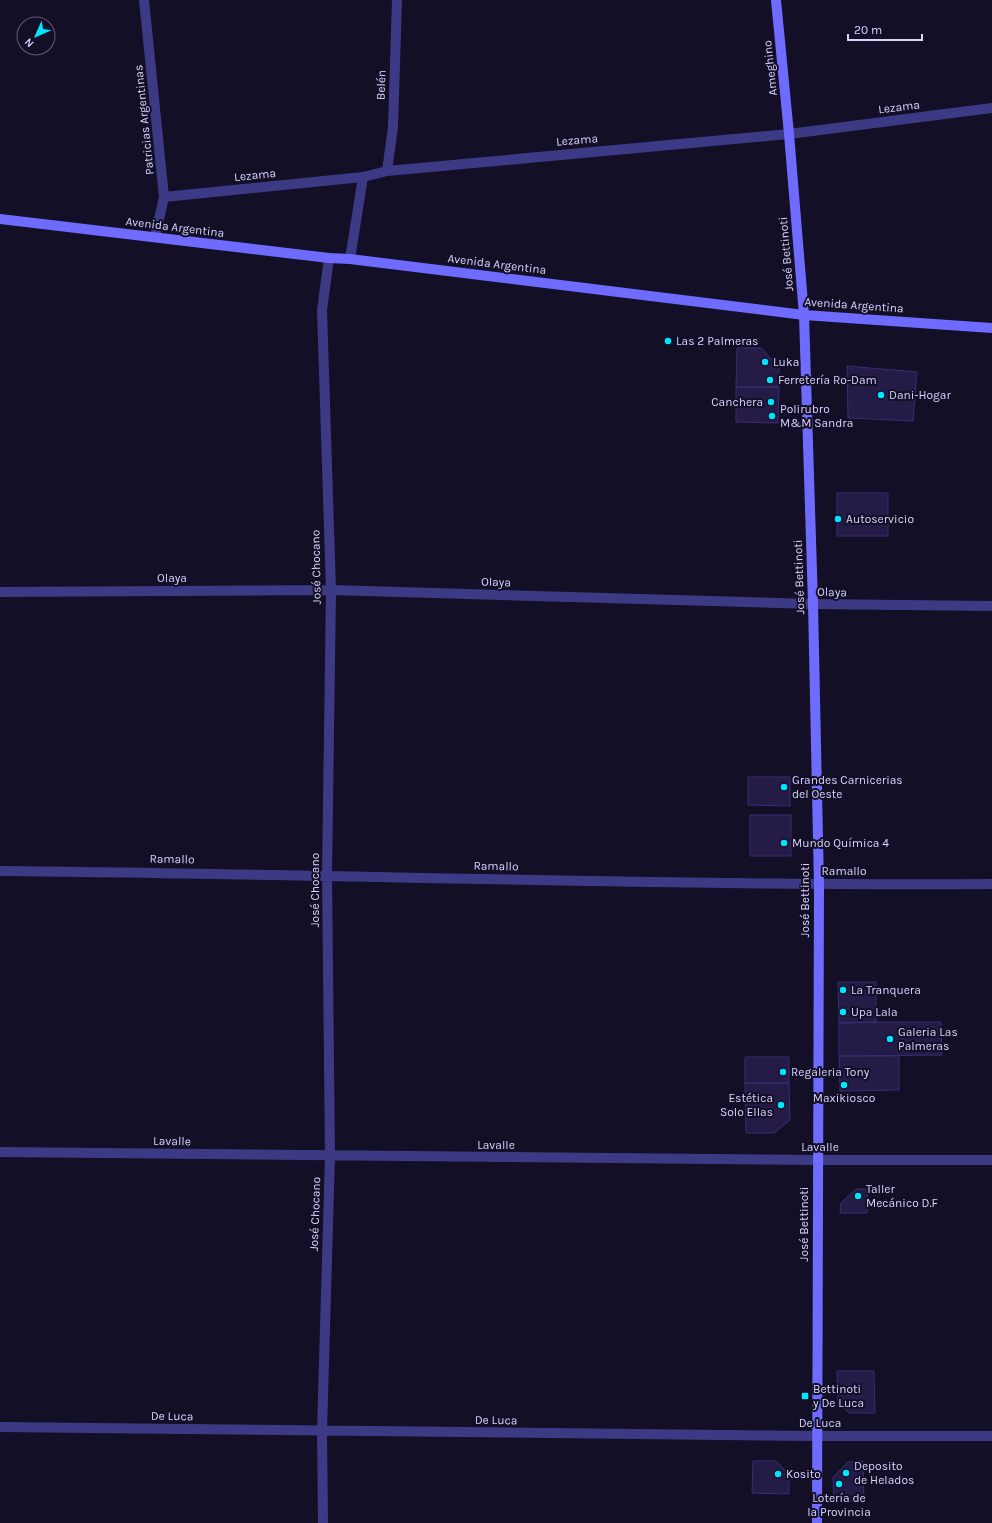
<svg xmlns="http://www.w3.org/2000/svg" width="992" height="1523" viewBox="0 0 992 1523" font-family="Karla,sans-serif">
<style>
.building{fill:#241b47;stroke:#3b2d73}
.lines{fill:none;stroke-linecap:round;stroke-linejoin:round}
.street{stroke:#3d3a85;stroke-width:10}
.secondary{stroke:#6f6bff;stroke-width:10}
.poi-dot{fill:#00e5ff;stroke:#130f26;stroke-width:1.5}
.labels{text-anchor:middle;stroke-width:4;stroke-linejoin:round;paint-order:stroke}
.street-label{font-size:12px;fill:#d9d4ff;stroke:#130f26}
.poi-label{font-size:12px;fill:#d9d4ff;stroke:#130f26;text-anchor:start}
</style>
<rect width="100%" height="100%" fill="#130f26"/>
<!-- building -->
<path class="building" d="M737,348H761L779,367V387H736Z
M847,366L917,372L913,421L848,418Z
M736,387H779L778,423L736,422Z
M837,493H888V536H837Z
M748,777H790V806L748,805Z
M750,815H791V856H750Z
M838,982H876V1022L839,1023Z
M876,1022H941L942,1055L839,1056V1023Z
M839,1056H899V1090L840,1091Z
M745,1057H789V1083H745Z
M745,1083H789L790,1120L774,1133H746Z
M856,1189H868L867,1213H840L841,1203Z
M837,1371H874L875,1413H849L838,1402Z
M753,1461H776L789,1474V1494L752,1493Z
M863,1461L864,1501L834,1502L833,1477L848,1462Z"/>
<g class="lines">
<!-- street -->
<path class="street" d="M144,0L164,197L155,237
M387,171L393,127L397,0
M164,197L363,177L387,171L789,134L992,108
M350,259L363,177
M0,592L331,590L813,604L992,606
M0,871C331,874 661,886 992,884
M0,1152L817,1160H992
M0,1427L817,1436H992
M323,1523L322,1431L330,1156L327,875L331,590L322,310L329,258"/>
<!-- secondary -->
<path class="secondary" d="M776,0L789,134L804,315L813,604L819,885L817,1523
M0,219L329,258L350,259L804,315L992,328"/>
</g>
<!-- markers -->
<g class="poi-dot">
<circle cx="668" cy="341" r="4"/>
<circle cx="765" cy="362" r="4"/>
<circle cx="770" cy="380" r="4"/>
<circle cx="881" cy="395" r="4"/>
<circle cx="771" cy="402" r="4"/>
<circle cx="772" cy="416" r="4"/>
<circle cx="838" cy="519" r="4"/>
<circle cx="784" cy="787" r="4"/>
<circle cx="784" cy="843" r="4"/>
<circle cx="843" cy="990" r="4"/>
<circle cx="843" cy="1012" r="4"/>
<circle cx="890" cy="1039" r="4"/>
<circle cx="783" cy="1072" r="4"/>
<circle cx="844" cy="1085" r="4"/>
<circle cx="781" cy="1105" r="4"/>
<circle cx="858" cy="1196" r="4"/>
<rect x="801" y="1392" width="8" height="8" rx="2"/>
<circle cx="846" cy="1473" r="4"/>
<circle cx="778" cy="1474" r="4"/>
<circle cx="839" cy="1484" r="4"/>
</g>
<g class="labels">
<!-- street labels -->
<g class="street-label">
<text transform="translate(770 68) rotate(-96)" y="4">Ameghino</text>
<text transform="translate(381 85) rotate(-88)" y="4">Belén</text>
<text transform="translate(899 107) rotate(-7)" y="4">Lezama</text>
<text transform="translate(144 120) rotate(-96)" y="4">Patricias Argentinas</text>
<text transform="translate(577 140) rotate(-5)" y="4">Lezama</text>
<text transform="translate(255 175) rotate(-6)" y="4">Lezama</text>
<text transform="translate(175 227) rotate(7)" y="4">Avenida Argentina</text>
<text transform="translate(786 254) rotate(-95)" y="4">José Bettinoti</text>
<text transform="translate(497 264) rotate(7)" y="4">Avenida Argentina</text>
<text transform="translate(854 305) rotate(4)" y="4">Avenida Argentina</text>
<text transform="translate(316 567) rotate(-91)" y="4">José Chocano</text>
<text transform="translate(799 577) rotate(-92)" y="4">José Bettinoti</text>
<text x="172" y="582">Olaya</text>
<text transform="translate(496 582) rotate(2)" y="4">Olaya</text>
<text transform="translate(832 592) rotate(1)" y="4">Olaya</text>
<text transform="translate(172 859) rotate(1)" y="4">Ramallo</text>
<text transform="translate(496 866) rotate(1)" y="4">Ramallo</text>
<text x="844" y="875">Ramallo</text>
<text transform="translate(315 890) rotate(-90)" y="4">José Chocano</text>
<text transform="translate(805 900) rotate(-90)" y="4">José Bettinoti</text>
<text transform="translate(172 1141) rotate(1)" y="4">Lavalle</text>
<text x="496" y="1149">Lavalle</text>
<text x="820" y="1151">Lavalle</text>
<text transform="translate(315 1214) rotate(-88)" y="4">José Chocano</text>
<text transform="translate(804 1224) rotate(-90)" y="4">José Bettinoti</text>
<text transform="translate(172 1416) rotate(1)" y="4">De Luca</text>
<text transform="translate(496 1420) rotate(1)" y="4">De Luca</text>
<text x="820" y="1427">De Luca</text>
</g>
<!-- poi labels -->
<g class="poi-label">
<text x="676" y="345">Las 2 Palmeras</text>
<text x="773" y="366">Luka</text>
<text x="778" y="384">Ferretería Ro-Dam</text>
<text x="889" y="399">Dani-Hogar</text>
<text x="763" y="406" text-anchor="end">Canchera</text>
<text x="780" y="413">Polirubro<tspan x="780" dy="14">M&amp;M Sandra</tspan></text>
<text x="846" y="523">Autoservicio</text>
<text x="792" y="784">Grandes Carnicerias<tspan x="792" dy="14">del Oeste</tspan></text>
<text x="792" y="847">Mundo Química 4</text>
<text x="851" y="994">La Tranquera</text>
<text x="851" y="1016">Upa Lala</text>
<text x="898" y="1036">Galeria Las<tspan x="898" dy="14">Palmeras</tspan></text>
<text x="791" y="1076">Regaleria Tony</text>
<text x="773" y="1102" text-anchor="end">Estética<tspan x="773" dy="14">Solo Ellas</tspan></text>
<text x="844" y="1102" text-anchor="middle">Maxikiosco</text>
<text x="866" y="1193">Taller<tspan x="866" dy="14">Mecánico D.F</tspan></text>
<text x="813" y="1393">Bettinoti<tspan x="813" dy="14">y De Luca</tspan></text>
<text x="854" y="1470">Deposito<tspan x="854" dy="14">de Helados</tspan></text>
<text x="786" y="1478">Kosito</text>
<text x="839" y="1502" text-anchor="middle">Lotería de<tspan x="839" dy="14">la Provincia</tspan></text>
</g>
</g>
<!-- north arrow -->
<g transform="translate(36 36) rotate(225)"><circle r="19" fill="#130f26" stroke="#625e7d"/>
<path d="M0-3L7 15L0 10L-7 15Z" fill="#00e5ff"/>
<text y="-6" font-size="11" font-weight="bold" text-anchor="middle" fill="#d9d4ff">N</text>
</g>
<!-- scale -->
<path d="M848 34v6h74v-6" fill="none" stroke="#d9d4ff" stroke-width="2"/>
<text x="854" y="34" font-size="12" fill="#d9d4ff" stroke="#130f26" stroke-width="3" paint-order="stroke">20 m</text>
</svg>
